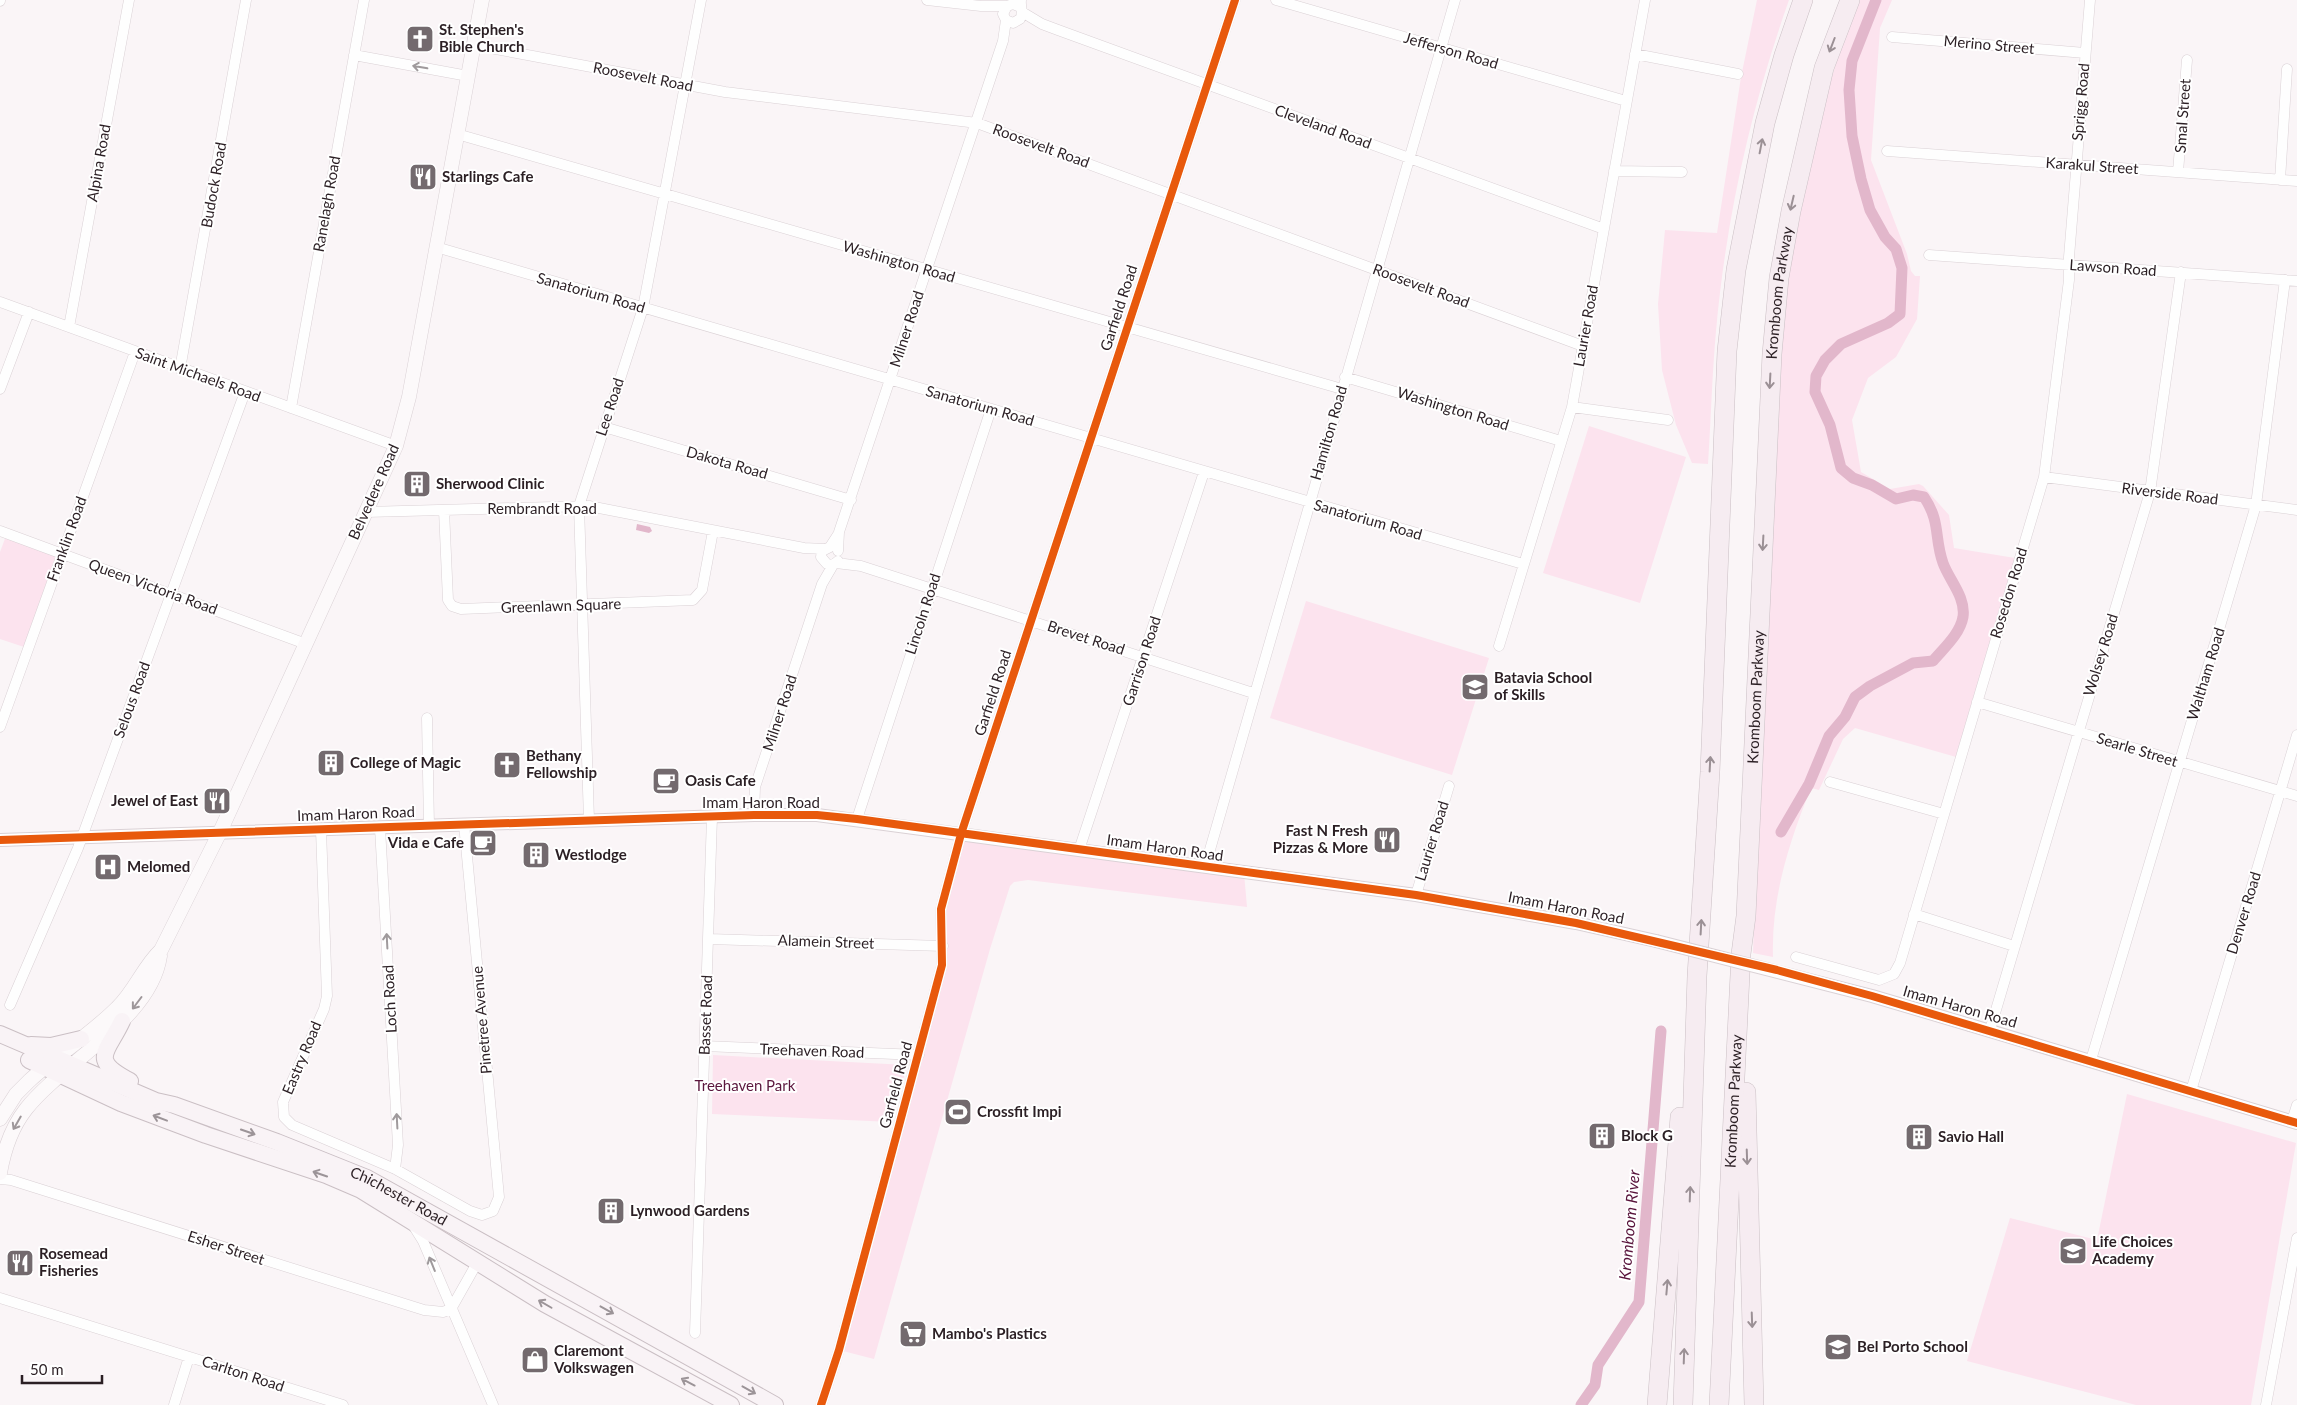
<svg xmlns="http://www.w3.org/2000/svg" width="2297" height="1405" viewBox="0 0 2297 1405" font-family="Lato,sans-serif">
<style>
.green{fill:#fce3ee}
.water{fill:#e2b7cb}
.lines{fill:none;stroke-linecap:round;stroke-linejoin:round}
.canal{stroke:#e2b7cb;stroke-width:11}
.minor-casing{stroke:#dad1d5;stroke-width:11}
.tertiary-casing{stroke:#dad1d5;stroke-width:14}
.secondary-casing{stroke:#dad1d5;stroke-width:15}
.primary-casing{stroke:#cabfc4;stroke-width:18}
.motorway-casing{stroke:#cabfc4;stroke-width:20}
.minor{stroke:#fefefe;stroke-width:10}
.tertiary{stroke:#fefefe;stroke-width:12}
.secondary{stroke:#fcf9fa;stroke-width:14}
.primary{stroke:#f9f3f6;stroke-width:16}
.motorway{stroke:#f6ecf1;stroke-width:19}
.tertiary-bridge-casing{stroke:#dad1d5;stroke-width:14;stroke-linecap:butt}
.tertiary-bridge{stroke:#fefefe;stroke-width:12}
.cycleway-casing{stroke:#fff;stroke-width:11}
.cycleway{stroke:#e8590c;stroke-width:8}
.oneway{stroke:#9b9095}
.oneway2{stroke:#9f9a9c}
.oneway3{stroke:#9e979a}
.oneway4{stroke:#9c9498}
.labels{text-anchor:middle;stroke-width:4;stroke-linejoin:round;paint-order:stroke}
.poi-label{font-size:15px;font-weight:bold;fill:#2b1f24;stroke:#fff;text-anchor:start}
.street-label{font-size:15px;fill:#2b1f24;stroke:#fff}
.park-label{font-size:15px;fill:#5b163d;stroke:#fff}
.water-label{font-size:16px;font-style:italic;fill:#58133b;stroke:#fff}
</style>
<rect width="100%" height="100%" fill="#faf5f7"/>
<!-- green -->
<path class="green" d="M1757,0H1789C1751,107 1726,218 1716,331C1712,375 1711,420 1708,464L1692,463L1676,425L1662,370L1658,304L1665,230L1717,233L1741,77Z
M1858,0H1892L1880,28L1871,160L1907,254L1911,271L1915,276H1920L1917,319L1896,357L1868,378L1852,420L1861,472L1890,489L1919,484L1923,486L1949,515L1954,548L2015,558L1956,757L1855,728L1843,739L1819,790L1811,788C1789,842 1771,898 1773,957L1753,953L1758,808L1783,311C1798,206 1820,99 1858,0Z
M1589,426L1686,457L1640,603L1543,573Z
M6,536L56,555L24,647L0,639V552Z
M1306,601L1489,658L1452,775L1270,718Z
M961,834L1244,873L1247,907L1028,880L1014,882L1010,886L990,949L874,1359L839,1350L942,965L940,920Z
M713,1055L907,1065L892,1122L712,1114Z
M2127,1094L2296,1143L2251,1405H2136L1967,1361L2010,1218L2097,1240Z"/>
<!-- water -->
<path class="water" d="M637,524L650,527L652,531L649,533L636,530Z"/>
<g class="lines">
<!-- canal -->
<path class="canal" d="M1781,832L1809,784L1829,736L1845,717L1855,697L1870,686L1913,663L1933,661C1944,648 1960,634 1963,617C1966,597 1949,580 1943,563C1934,538 1941,522 1924,497L1913,495L1896,499L1872,485L1853,478L1841,468L1830,425L1815,392L1816,376L1825,360L1841,344L1888,323L1900,314L1902,268L1896,249L1885,237L1870,210L1861,179L1852,136L1849,90L1852,61L1876,0
M1581,1405L1595,1385L1598,1365L1639,1302L1661,1031"/>
<defs>
<path id="minor" d="M927,0L981,6H1007
M1276,0L1626,101
M0,1V0
M1020,7L1013,4L1007,6L1003,14L1006,20L1013,23L1020,19C1024,13 1020,7 1021,0
M1022,12L1042,24L1058,30L1604,229
M1892,37L2085,53
M474,45L725,92L977,123L1583,346
M1635,54L1738,74
M354,55L468,76
M457,134L1342,389
M1887,151L2297,181
M1614,171L1682,172
M2178,172L2187,60
M2280,180L2287,69
M436,247L1523,564
M1929,255L2297,281
M0,302L396,446
M69,327L129,0
M180,369L246,0
M1345,377L1561,441
M0,389L29,312
M1572,407L1668,420
M291,408L364,0
M604,427L851,500
M2044,477L2297,510
M444,510L448,600L452,606L461,609L693,600L702,590L713,531
M366,512L589,506L804,548L824,549
M0,531L306,644
M838,551L839,532L1003,41L1006,20
M838,561L833,565L827,564L821,557L822,551L830,547L839,533
M836,563L861,566L1253,693
M1499,646L1572,407L1645,0
M1977,702L2297,796
M427,718L429,826
M0,727L135,352
M1830,782L1944,814
M754,815L755,787L822,584L833,565
M857,819L991,409
M589,820L579,506L643,308L701,0
M380,828L398,1145L395,1169
M321,830L327,996L324,1009L283,1102L284,1117L292,1125L395,1169L470,1211L482,1215L493,1211L499,1197L464,824
M1079,850L1204,472
M1205,867L1455,0
M1416,895L1449,786
M1914,914L2014,946
M709,939L943,946
M1796,957L1879,980L1894,974L1900,963L2044,477L2069,280V257L2090,0
M10,1005L78,848L245,392
M1990,1030L2150,492L2181,272
M704,1046L919,1055
M2091,1060L2256,505L2285,280
M2191,1091L2297,735
M2292,1121L2297,1105
M0,1179L11,1180L424,1310L443,1312L451,1309
M413,1225L423,1241L493,1405
M0,1298L343,1405
M451,1309L477,1263
M695,1333L712,817
M174,1405L189,1357
M821,1405L839,1350L942,965L941,909L961,834L1235,0
M2266,1405L2297,1238"/>
<path id="tertiary" d="M0,840L754,815H817L1416,895L1576,923L1656,941
M1970,1025L2297,1123"/>
<path id="secondary" d="M0,1119L16,1094L29,1081C57,1055 90,1035 117,1008C135,991 143,967 161,950L220,832L396,446L409,397L482,0
M0,1173C4,1150 11,1128 26,1109C63,1062 151,1019 160,956"/>
<g id="primary">
<path d="M122,1021C108,1052 88,1059 130,1081"/>
<path id="s1" d="M0,1034L156,1101L174,1105L277,1142L367,1178L775,1405"/>
<path d="M31,1045L51,1046L81,1039"/>
<path d="M29,1060L121,1103L206,1135L326,1175L361,1190L545,1304L731,1405"/>
</g>
<g id="motorway">
<path d="M1746,1092L1754,1405"/>
<path d="M1657,1405L1680,1117"/>
<path d="M1683,1405L1697,976L1710,772L1727,351L1736,270L1765,123L1784,55L1803,0"/>
<path id="s2" d="M1719,1405L1741,954L1746,916L1772,354L1779,278L1791,211L1824,68L1850,0"/>
</g>
</defs>
<!-- minor casing -->
<use href="#minor" class="minor-casing"/>
<!-- tertiary casing -->
<use href="#tertiary" class="tertiary-casing"/>
<!-- secondary casing -->
<use href="#secondary" class="secondary-casing"/>
<!-- primary casing -->
<use href="#primary" class="primary-casing"/>
<!-- motorway casing -->
<use href="#motorway" class="motorway-casing"/>
<!-- minor -->
<use href="#minor" class="minor"/>
<!-- tertiary -->
<use href="#tertiary" class="tertiary"/>
<!-- secondary -->
<use href="#secondary" class="secondary"/>
<!-- primary -->
<use href="#primary" class="primary"/>
<!-- motorway -->
<use href="#motorway" class="motorway"/>
<defs>
<path id="tertiary-bridge" d="M1656,941L1872,996L1970,1025"/>
</defs>
<!-- tertiary-bridge casing -->
<use href="#tertiary-bridge" class="tertiary-bridge-casing"/>
<!-- tertiary-bridge -->
<use href="#tertiary-bridge" class="tertiary-bridge"/>
<defs>
<path id="cycleway" d="M0,840L754,815H817L857,819L1416,895L1576,923L1777,970L1872,996L2297,1123
M821,1405L839,1350L942,965L941,909L961,834L1235,0"/>
</defs>
<!-- cycleway casing -->
<use href="#cycleway" class="cycleway-casing"/>
<!-- cycleway -->
<use href="#cycleway" class="cycleway"/>
</g>
<!-- one-way arrows -->
<defs><path id="oneway-shaft" d="M-6 0H5M1.5-3L5.5 0L1.5 3" fill="none" stroke-width="1.6" stroke-linecap="round" stroke-linejoin="round" transform="scale(1.25)"/></defs>
<g class="oneway">
<use href="#oneway-shaft" transform="translate(1832 45) rotate(111)"/>
<use href="#oneway-shaft" transform="translate(1761 146) rotate(-79)"/>
<use href="#oneway-shaft" transform="translate(1792 203) rotate(103)"/>
<use href="#oneway-shaft" transform="translate(1770 381) rotate(93)"/>
<use href="#oneway-shaft" transform="translate(1763 543) rotate(93)"/>
<use href="#oneway-shaft" transform="translate(1710 764) rotate(-87)"/>
<use href="#oneway-shaft" transform="translate(1701 927) rotate(-87)"/>
<use href="#oneway-shaft" transform="translate(1747 1157) rotate(88)"/>
<use href="#oneway-shaft" transform="translate(1690 1194) rotate(-88)"/>
<use href="#oneway-shaft" transform="translate(1667 1287) rotate(-85)"/>
<use href="#oneway-shaft" transform="translate(1752 1320) rotate(88)"/>
<use href="#oneway-shaft" transform="translate(1684 1356) rotate(-88)"/>
</g>
<g class="oneway2">
<use href="#oneway-shaft" transform="translate(420 67) rotate(-170)"/>
<use href="#oneway-shaft" transform="translate(387 941) rotate(-93)"/>
<use href="#oneway-shaft" transform="translate(397 1121) rotate(-93)"/>
<use href="#oneway-shaft" transform="translate(432 1264) rotate(-112)"/>
</g>
<g class="oneway3">
<use href="#oneway-shaft" transform="translate(137 1003) rotate(127)"/>
<use href="#oneway-shaft" transform="translate(17 1123) rotate(120)"/>
</g>
<g class="oneway4">
<use href="#oneway-shaft" transform="translate(160 1118) rotate(-159)"/>
<use href="#oneway-shaft" transform="translate(248 1132) rotate(19)"/>
<use href="#oneway-shaft" transform="translate(320 1174) rotate(-161)"/>
<use href="#oneway-shaft" transform="translate(545 1304) rotate(-150)"/>
<use href="#oneway-shaft" transform="translate(607 1310) rotate(29)"/>
<use href="#oneway-shaft" transform="translate(688 1382) rotate(-152)"/>
<use href="#oneway-shaft" transform="translate(749 1390) rotate(29)"/>
</g>
<!-- icons -->
<defs>
<symbol id="church-square" viewBox="-11 -11 22 22"><rect x="-9" y="-9" width="18" height="18" rx="4" fill="#736a6e" stroke="#fff"/><path d="M-1.2-6h2.4v3.5h3.3v2.4h-3.3V6h-2.4V-.1h-3.3v-2.4h3.3Z" fill="#fff"/></symbol>
<symbol id="restaurant-square" viewBox="-11 -11 22 22"><rect x="-9" y="-9" width="18" height="18" rx="4" fill="#736a6e" stroke="#fff"/><path d="M-5-6h1v4h1v-4h1v4h1v-4h1v5L-1.5 .5V6h-2V.5L-5-1ZM5-6V6H3V1.5H1.5Q1.5-4 5-6Z" fill="#fff"/></symbol>
<symbol id="building-square" viewBox="-11 -11 22 22"><rect x="-9" y="-9" width="18" height="18" rx="4" fill="#736a6e" stroke="#fff"/><path d="M-4-6H4V6H1V3H-1V6H-4ZM-2.5-4.3h1.7v1.8h-1.7ZM.8-4.3h1.7v1.8H.8ZM-2.5-1h1.7V.8h-1.7ZM.8-1h1.7V.8H.8Z" fill="#fff"/></symbol>
<symbol id="school-square" viewBox="-11 -11 22 22"><rect x="-9" y="-9" width="18" height="18" rx="4" fill="#736a6e" stroke="#fff"/><path d="M0-5L7-2L0 1L-7-2ZM-4 1L0 2.5L4 1V4Q0 6-4 4Z" fill="#fff"/></symbol>
<symbol id="cafe-square" viewBox="-11 -11 22 22"><rect x="-9" y="-9" width="18" height="18" rx="4" fill="#736a6e" stroke="#fff"/><path d="M-5.5-4.5H6V0H3Q3 3.5 0 3.5H-2.5Q-5.5 3.5-5.5 0ZM3-3.2v2h1.7v-2ZM-6 4.5H4V6H-6Z" fill="#fff"/></symbol>
<symbol id="hospital-square" viewBox="-11 -11 22 22"><rect x="-9" y="-9" width="18" height="18" rx="4" fill="#736a6e" stroke="#fff"/><path d="M-5-5h3v3.5h4V-5h3V5h-3V1.5h-4V5h-3Z" fill="#fff"/></symbol>
<symbol id="stadium-square" viewBox="-11 -11 22 22"><rect x="-9" y="-9" width="18" height="18" rx="4" fill="#736a6e" stroke="#fff"/><path d="M0-5a6.5 5 0 1 0 0 10a6.5 5 0 1 0 0-10ZM-3.5-1.8h7v3.6h-7Z" fill="#fff"/></symbol>
<symbol id="university-square" viewBox="-11 -11 22 22"><rect x="-9" y="-9" width="18" height="18" rx="4" fill="#736a6e" stroke="#fff"/><path d="M0-5L7-2L0 1L-7-2ZM-4 1L0 2.5L4 1V4Q0 6-4 4Z" fill="#fff"/></symbol>
<symbol id="supermarket-square" viewBox="-11 -11 22 22"><rect x="-9" y="-9" width="18" height="18" rx="4" fill="#736a6e" stroke="#fff"/><path d="M-6-5.5h2.5l.6 2H6L4.5 2H-2.5L-4.4-4H-6ZM-1.5 3.2a1.3 1.3 0 1 0 .1 0ZM3 3.2a1.3 1.3 0 1 0 .1 0Z" fill="#fff"/></symbol>
<symbol id="shop-square" viewBox="-11 -11 22 22"><rect x="-9" y="-9" width="18" height="18" rx="4" fill="#736a6e" stroke="#fff"/><path d="M-5-2.5h2.3a2.7 3.5 0 0 1 5.4 0H5L5.5 6h-11ZM-1.5-2.5h3a1.5 2.3 0 0 0-3 0Z" fill="#fff"/></symbol>
</defs>
<g fill-rule="evenodd">
<use href="#church-square" x="404" y="23" width="32" height="32"/>
<use href="#restaurant-square" x="407" y="161" width="32" height="32"/>
<use href="#building-square" x="401" y="468" width="32" height="32"/>
<use href="#school-square" x="1459" y="671" width="32" height="32"/>
<use href="#building-square" x="315" y="747" width="32" height="32"/>
<use href="#church-square" x="491" y="749" width="32" height="32"/>
<use href="#cafe-square" x="650" y="765" width="32" height="32"/>
<use href="#restaurant-square" x="201" y="785" width="32" height="32"/>
<use href="#restaurant-square" x="1371" y="824" width="32" height="32"/>
<use href="#cafe-square" x="467" y="827" width="32" height="32"/>
<use href="#building-square" x="520" y="839" width="32" height="32"/>
<use href="#hospital-square" x="92" y="851" width="32" height="32"/>
<use href="#stadium-square" x="942" y="1096" width="32" height="32"/>
<use href="#building-square" x="1586" y="1120" width="32" height="32"/>
<use href="#building-square" x="1903" y="1121" width="32" height="32"/>
<use href="#building-square" x="595" y="1195" width="32" height="32"/>
<use href="#university-square" x="2057" y="1235" width="32" height="32"/>
<use href="#restaurant-square" x="4" y="1247" width="32" height="32"/>
<use href="#supermarket-square" x="897" y="1318" width="32" height="32"/>
<use href="#school-square" x="1822" y="1331" width="32" height="32"/>
<use href="#shop-square" x="519" y="1344" width="32" height="32"/>
</g>
<g class="labels">
<!-- poi labels -->
<g class="poi-label">
<text x="439" y="35">St. Stephen's<tspan x="439" dy="17">Bible Church</tspan></text>
<text x="442" y="182">Starlings Cafe</text>
<text x="436" y="489">Sherwood Clinic</text>
<text x="1494" y="683">Batavia School<tspan x="1494" dy="17">of Skills</tspan></text>
<text x="526" y="761">Bethany<tspan x="526" dy="17">Fellowship</tspan></text>
<text x="350" y="768">College of Magic</text>
<text x="685" y="786">Oasis Cafe</text>
<text x="198" y="806" text-anchor="end">Jewel of East</text>
<text x="1368" y="836" text-anchor="end">Fast N Fresh<tspan x="1368" dy="17">Pizzas &amp; More</tspan></text>
<text x="464" y="848" text-anchor="end">Vida e Cafe</text>
<text x="555" y="860">Westlodge</text>
<text x="127" y="872">Melomed</text>
<text x="977" y="1117">Crossfit Impi</text>
<text x="1621" y="1141">Block G</text>
<text x="1938" y="1142">Savio Hall</text>
<text x="630" y="1216">Lynwood Gardens</text>
<text x="2092" y="1247">Life Choices<tspan x="2092" dy="17">Academy</tspan></text>
<text x="39" y="1259">Rosemead<tspan x="39" dy="17">Fisheries</tspan></text>
<text x="932" y="1339">Mambo's Plastics</text>
<text x="1857" y="1352">Bel Porto School</text>
<text x="554" y="1356">Claremont<tspan x="554" dy="17">Volkswagen</tspan></text>
</g>
<!-- street labels -->
<g class="street-label">
<text transform="translate(1989 45) rotate(5)" y="5">Merino Street</text>
<text transform="translate(1451 51) rotate(16)" y="5">Jefferson Road</text>
<text transform="translate(643 77) rotate(11)" y="5">Roosevelt Road</text>
<text transform="translate(2081 102) rotate(-85)" y="5">Sprigg Road</text>
<text transform="translate(2183 116) rotate(-86)" y="5">Smal Street</text>
<text transform="translate(1323 127) rotate(20)" y="5">Cleveland Road</text>
<text transform="translate(1041 146) rotate(20)" y="5">Roosevelt Road</text>
<text transform="translate(99 163) rotate(-80)" y="5">Alpina Road</text>
<text transform="translate(2092 166) rotate(4)" y="5">Karakul Street</text>
<text transform="translate(214 185) rotate(-80)" y="5">Budock Road</text>
<text transform="translate(327 204) rotate(-80)" y="5">Ranelagh Road</text>
<text transform="translate(899 262) rotate(16)" y="5">Washington Road</text>
<text transform="translate(2113 268) rotate(4)" y="5">Lawson Road</text>
<text transform="translate(1421 286) rotate(20)" y="5">Roosevelt Road</text>
<text transform="translate(591 293) rotate(16)" y="5">Sanatorium Road</text>
<text dy="5" stroke="none"><textPath href="#s2" startOffset="1114">Kromboom Parkway</textPath></text>
<text transform="translate(1119 308) rotate(-72)" y="5">Garfield Road</text>
<text transform="translate(1586 326) rotate(-80)" y="5">Laurier Road</text>
<text transform="translate(907 329) rotate(-72)" y="5">Milner Road</text>
<text transform="translate(198 375) rotate(20)" y="5">Saint Michaels Road</text>
<text transform="translate(980 406) rotate(16)" y="5">Sanatorium Road</text>
<text transform="translate(610 407) rotate(-72)" y="5">Lee Road</text>
<text transform="translate(1453 409) rotate(17)" y="5">Washington Road</text>
<text transform="translate(1329 433) rotate(-74)" y="5">Hamilton Road</text>
<text transform="translate(727 463) rotate(16)" y="5">Dakota Road</text>
<text transform="translate(374 492) rotate(-66)" y="5">Belvedere Road</text>
<text transform="translate(2170 494) rotate(7)" y="5">Riverside Road</text>
<text x="542" y="514">Rembrandt Road</text>
<text transform="translate(1368 520) rotate(16)" y="5">Sanatorium Road</text>
<text transform="translate(67 539) rotate(-70)" y="5">Franklin Road</text>
<text transform="translate(153 587) rotate(20)" y="5">Queen Victoria Road</text>
<text transform="translate(2009 593) rotate(-73)" y="5">Rosedon Road</text>
<text transform="translate(561 606) rotate(-2)" y="5">Greenlawn Square</text>
<text transform="translate(923 614) rotate(-72)" y="5">Lincoln Road</text>
<text transform="translate(1086 638) rotate(18)" y="5">Brevet Road</text>
<text transform="translate(2101 655) rotate(-73)" y="5">Wolsey Road</text>
<text transform="translate(1142 661) rotate(-72)" y="5">Garrison Road</text>
<text transform="translate(2206 674) rotate(-73)" y="5">Waltham Road</text>
<text transform="translate(993 693) rotate(-72)" y="5">Garfield Road</text>
<text dy="5" stroke="none"><textPath href="#s2" startOffset="709">Kromboom Parkway</textPath></text>
<text transform="translate(132 700) rotate(-70)" y="5">Selous Road</text>
<text transform="translate(780 713) rotate(-72)" y="5">Milner Road</text>
<text transform="translate(2137 750) rotate(17)" y="5">Searle Street</text>
<text x="761" y="808">Imam Haron Road</text>
<text transform="translate(356 814) rotate(-2)" y="5">Imam Haron Road</text>
<text transform="translate(1432 841) rotate(-73)" y="5">Laurier Road</text>
<text transform="translate(1165 848) rotate(8)" y="5">Imam Haron Road</text>
<text transform="translate(1566 908) rotate(11)" y="5">Imam Haron Road</text>
<text transform="translate(2244 913) rotate(-73)" y="5">Denver Road</text>
<text transform="translate(826 942) rotate(2)" y="5">Alamein Street</text>
<text transform="translate(390 999) rotate(-93)" y="5">Loch Road</text>
<text transform="translate(1960 1007) rotate(16)" y="5">Imam Haron Road</text>
<text transform="translate(706 1015) rotate(-88)" y="5">Basset Road</text>
<text transform="translate(482 1020) rotate(-95)" y="5">Pinetree Avenue</text>
<text transform="translate(812 1051) rotate(2)" y="5">Treehaven Road</text>
<text transform="translate(302 1058) rotate(-67)" y="5">Eastry Road</text>
<text transform="translate(896 1085) rotate(-75)" y="5">Garfield Road</text>
<text dy="5" stroke="none"><textPath href="#s2" startOffset="304">Kromboom Parkway</textPath></text>
<text dy="5" stroke="none"><textPath href="#s1" startOffset="431">Chichester Road</textPath></text>
<text transform="translate(226 1248) rotate(18)" y="5">Esher Street</text>
<text transform="translate(243 1374) rotate(18)" y="5">Carlton Road</text>
</g>
<!-- park labels -->
<g class="park-label">
<text x="745" y="1091">Treehaven Park</text>
</g>
<!-- water labels -->
<g class="water-label">
<text transform="translate(1629 1225) rotate(-85)" y="6">Kromboom River</text>
</g>
</g>
<!-- scale -->
<path d="M22 1375v8h80v-8" fill="none" stroke="#2b1f24" stroke-width="2.5"/>
<text x="30" y="1375" font-size="15" fill="#2b1f24" stroke="#ffffff" stroke-width="4" paint-order="stroke">50 m</text>
</svg>
